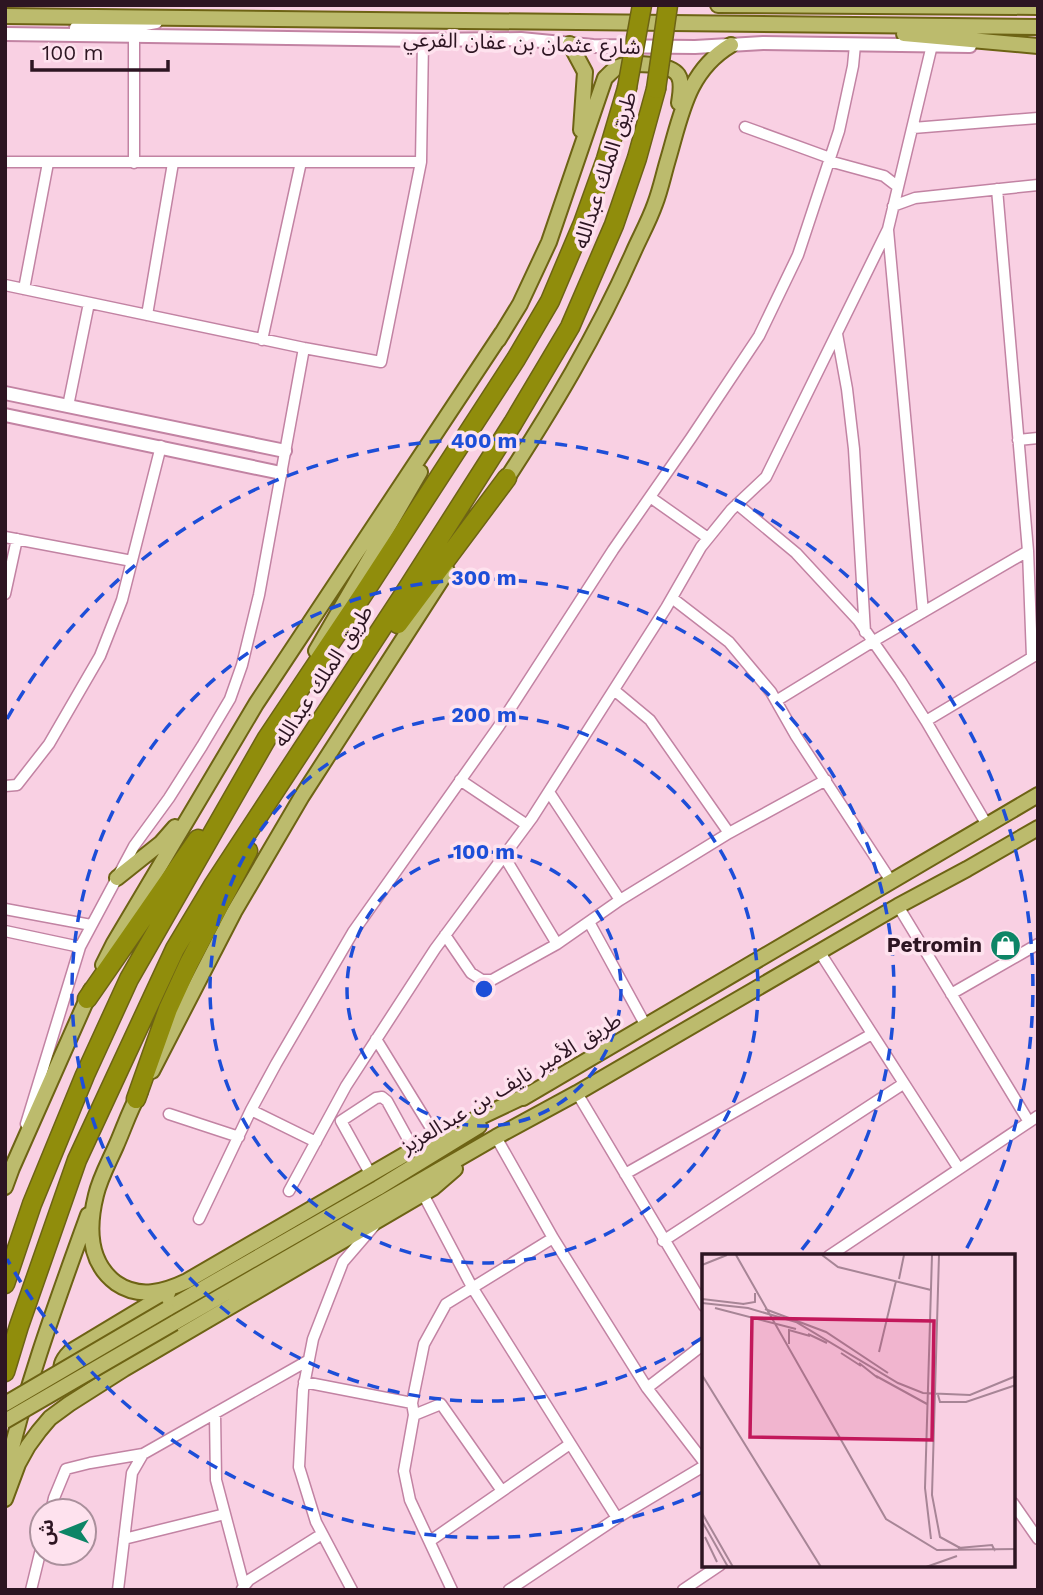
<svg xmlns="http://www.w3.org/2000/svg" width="1043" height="1595" viewBox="0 0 1043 1595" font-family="'Work Sans','Noto Sans Arabic',sans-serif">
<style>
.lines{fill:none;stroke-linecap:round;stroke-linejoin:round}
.street-casing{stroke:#c283a3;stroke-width:13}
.secondary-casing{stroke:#c283a3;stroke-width:16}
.primary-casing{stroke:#6d6314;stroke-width:18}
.highway-casing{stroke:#6d6314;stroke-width:21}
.street{stroke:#fff;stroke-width:10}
.secondary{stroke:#fff;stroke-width:12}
.primary{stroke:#bcbb6d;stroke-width:14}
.highway{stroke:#908d0c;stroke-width:18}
.primary-bridge-casing{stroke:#6d6314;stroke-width:18;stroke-linecap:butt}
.highway-bridge-casing{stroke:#6d6314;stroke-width:21;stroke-linecap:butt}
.primary-bridge{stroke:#bcbb6d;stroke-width:14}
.highway-bridge{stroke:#908d0c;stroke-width:18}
.ring{fill:none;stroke:#1d4ed8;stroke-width:3.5;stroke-dasharray:12 9}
.labels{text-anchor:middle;stroke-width:7;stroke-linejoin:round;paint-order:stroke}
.street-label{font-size:21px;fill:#2d1522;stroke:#fee2ee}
.poi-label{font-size:21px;font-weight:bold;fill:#2d1522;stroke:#fee2ee;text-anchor:end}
.inset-road{fill:none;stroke:#a78596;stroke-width:2}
.view{fill:#c2185b;fill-opacity:0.15;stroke:#c2185b;stroke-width:3.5}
.inset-edge{fill:none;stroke:#2d1522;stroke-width:3.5}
.centre{fill:#1d4ed8;stroke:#fee2ee;stroke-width:3.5}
.ring-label{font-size:21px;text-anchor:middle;font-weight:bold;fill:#1d4ed8;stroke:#fee2ee;stroke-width:7;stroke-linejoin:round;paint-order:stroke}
</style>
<rect width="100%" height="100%" fill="#f9d0e3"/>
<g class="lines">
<defs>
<path id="street" d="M134,36V163
M745,127L830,158
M913,128L1038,118
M829,161L884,176L897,186
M5,162H421
M997,189L1028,551L1032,657
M893,206L915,198L1038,185
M888,230L923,612
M5,285L304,348L381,362L421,162L423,40
M24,289L48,163
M147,315L173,163
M837,334L847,389L854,449L865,632
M262,340L301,162
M68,406L89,303
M1018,440L1038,438
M650,497L708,538
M737,504L796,553L858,620L900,680L926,721L987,825
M5,537L132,561
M5,594L17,539
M672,598L729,642L771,692L796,736L891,881
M614,690L650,720L729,833
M776,701L872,642L1028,551
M926,721L1036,655
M460,780L527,825
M5,786L17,785L49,744L100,656L122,600L161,446
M549,792L620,900
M504,856L557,944
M898,906L1029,1122
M5,909L91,925
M589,922L646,1026
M5,931L80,947L26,1124
M445,935L471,973L482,980H492L557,944L620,900L729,833L826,780
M80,947L134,846L169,798L202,746L230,699L242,665L259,595L304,348
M819,951L959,1169
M951,994L1038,944
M376,1039L437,1138
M577,1093L704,1306
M251,1110L316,1142
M169,1114L239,1137
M496,1137L553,1238L647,1388L704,1462
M625,1174L872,1034
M371,1175L341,1121L376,1098L382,1097L387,1101L414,1150
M289,1191L346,1086L435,949L532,818L666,608L701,547L731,510L766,477L888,229L932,45
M423,1194L472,1287L617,1518
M199,1219L251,1110L276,1064L353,932L499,726L613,550L691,438L759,336L798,255L839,131L853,66L855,45
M663,1241L903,1084
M829,1256L1038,1116
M304,1382L412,1403
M647,1388L704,1344
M215,1413L216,1480L244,1586
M414,1415L441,1404L502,1491
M1013,1503L1038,1539
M51,1511L54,1498L66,1469L90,1463L143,1454
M124,1539L225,1514
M430,1541L570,1444
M242,1589L249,1580L322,1534
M31,1590L42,1545
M118,1590L132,1473L143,1454L309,1360
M352,1590L316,1522L299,1467L303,1390L313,1339L343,1262L374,1226
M452,1590L410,1500L404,1471L414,1415L412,1403L424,1344L446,1304L553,1238
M509,1590L617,1518L704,1466
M683,1590L720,1565"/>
<path id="secondary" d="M76,28L145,24L156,22
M5,34L423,40L521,39L593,46L695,47L763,43L970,46
M5,393L285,451
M5,415L281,473"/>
<path id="primary" d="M718,5L1038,7
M5,16L1038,27
M904,34L1038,46
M570,44L585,72L581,130
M498,340L520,304L549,242L605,78C609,75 613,69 618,67C630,62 670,63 678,75C683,83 680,95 679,103
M502,486C551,411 597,335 633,253C640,237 649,221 655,204C660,191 663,177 667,163C681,117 686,72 731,45
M316,651L420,472
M117,878L161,843L175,827
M103,965L114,943L256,704L502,333
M152,1071L234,912L302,796L447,571
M140,1092C130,1109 124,1128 116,1146C109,1162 100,1178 96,1195C88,1227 88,1262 116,1283C139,1299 164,1292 187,1281L423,1144L529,1094
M523,1098L1038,795
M5,1187L12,1168L91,990
M167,1309L378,1188L479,1126
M174,1323L496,1137L577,1093L898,906L967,869L1038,828
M63,1378C59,1367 62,1360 70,1352L168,1293
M5,1477C25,1387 57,1301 88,1215
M5,1499L18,1464L28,1446L39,1431L50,1418L69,1404L124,1369L433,1188L455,1169"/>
<path id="highway" d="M398,624L507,478
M87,999L198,839
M136,1099L168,1009L189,963L248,851
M5,1284L32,1204L85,1075L129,979L267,738L364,593L516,359L550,301L583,223L606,159L627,88
M5,1372L19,1326L77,1160L175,949L214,884L402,597L513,423L570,327L614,225L637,158L656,89"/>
</defs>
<!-- street casing -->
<use href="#street" class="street-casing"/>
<!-- secondary casing -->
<use href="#secondary" class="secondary-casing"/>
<!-- primary casing -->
<use href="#primary" class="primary-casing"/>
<!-- highway casing -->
<use href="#highway" class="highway-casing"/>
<!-- street -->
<use href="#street" class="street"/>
<!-- secondary -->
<use href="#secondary" class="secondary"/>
<!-- primary -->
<use href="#primary" class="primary"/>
<!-- highway -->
<use href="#highway" class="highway"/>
<defs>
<path id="primary-bridge" d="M5,1404L167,1309
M5,1421L174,1323"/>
<path id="highway-bridge" d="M627,88L642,5
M656,89L668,5"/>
</defs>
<!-- primary-bridge casing -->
<use href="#primary-bridge" class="primary-bridge-casing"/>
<!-- highway-bridge casing -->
<use href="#highway-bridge" class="highway-bridge-casing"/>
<!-- primary-bridge -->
<use href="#primary-bridge" class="primary-bridge"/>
<!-- highway-bridge -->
<use href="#highway-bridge" class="highway-bridge"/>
</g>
<!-- distance rings -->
<g class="ring">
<circle cx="484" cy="989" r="137"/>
<circle cx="484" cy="989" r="274"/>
<path d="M702 1338A411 411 0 1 1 799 1253"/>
<path d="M703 1492A548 548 0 0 1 7 1259M7 719A548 548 0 0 1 963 1255"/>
</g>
<!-- icons -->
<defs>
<symbol id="shop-disc" viewBox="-11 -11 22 22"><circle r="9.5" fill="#0d8566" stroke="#fee2ee"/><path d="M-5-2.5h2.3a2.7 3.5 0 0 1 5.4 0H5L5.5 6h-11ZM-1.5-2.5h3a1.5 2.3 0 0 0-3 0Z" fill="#fff"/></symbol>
</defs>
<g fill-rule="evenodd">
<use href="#shop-disc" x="988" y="928" width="35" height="35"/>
</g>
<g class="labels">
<!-- street labels -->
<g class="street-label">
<text transform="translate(522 43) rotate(2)" y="7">شارع عثمان بن عفان الفرعي</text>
<text transform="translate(605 170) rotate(-72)" y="7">طريق الملك عبدالله</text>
<text transform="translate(323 676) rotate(-57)" y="7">طريق الملك عبدالله</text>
<text transform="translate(511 1083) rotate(-31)" y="7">طريق الأمير نايف بن عبدالعزيز</text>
</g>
<!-- poi labels -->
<g class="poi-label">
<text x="982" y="952">Petromin</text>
</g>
</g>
<!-- overview -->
<g transform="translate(702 1254)">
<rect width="313" height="313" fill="#f9d0e3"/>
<path class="inset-road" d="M34,1L184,265L235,296L314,295M120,1L136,13L229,36M237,1L230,241L238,283L260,295M0,11L25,1M197,25L202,1M0,45L42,50M0,49L46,54L94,68L196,129L221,139L268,141L314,122M41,50L53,48V39M13,54L94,75M63,55L124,78L186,119M106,80L125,89M87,90V76L108,82M177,98L194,27M139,99L159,112M157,109L176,124M0,121L119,313M174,122L225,150M236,141L238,148H264L314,131M0,259L31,313M0,267L26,313M3,283L15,308M229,285L223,234L230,1M256,294L290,291L293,297M224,313L255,302"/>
<path class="view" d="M50,64L232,67L230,186L48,183Z"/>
<rect width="313" height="313" class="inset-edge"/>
</g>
<circle cx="484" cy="989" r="10" class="centre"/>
<g class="ring-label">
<text x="484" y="448">400 m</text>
<text x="484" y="585">300 m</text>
<text x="484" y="722">200 m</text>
<text x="484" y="859">100 m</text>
</g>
<!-- border -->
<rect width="1043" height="1595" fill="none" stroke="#2d1522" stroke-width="14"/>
<!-- north arrow -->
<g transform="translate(63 1532) rotate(269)"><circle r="33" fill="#fee2ee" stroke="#aa909c" stroke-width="2"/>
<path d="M0-5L12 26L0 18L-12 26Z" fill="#0d8566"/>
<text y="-10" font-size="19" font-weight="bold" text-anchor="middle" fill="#2d1522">ش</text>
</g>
<!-- scale -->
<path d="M32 60v10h136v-10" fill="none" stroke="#2d1522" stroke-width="3.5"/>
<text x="42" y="60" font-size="21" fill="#2d1522" stroke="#fee2ee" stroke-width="5" paint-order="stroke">100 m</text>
</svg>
